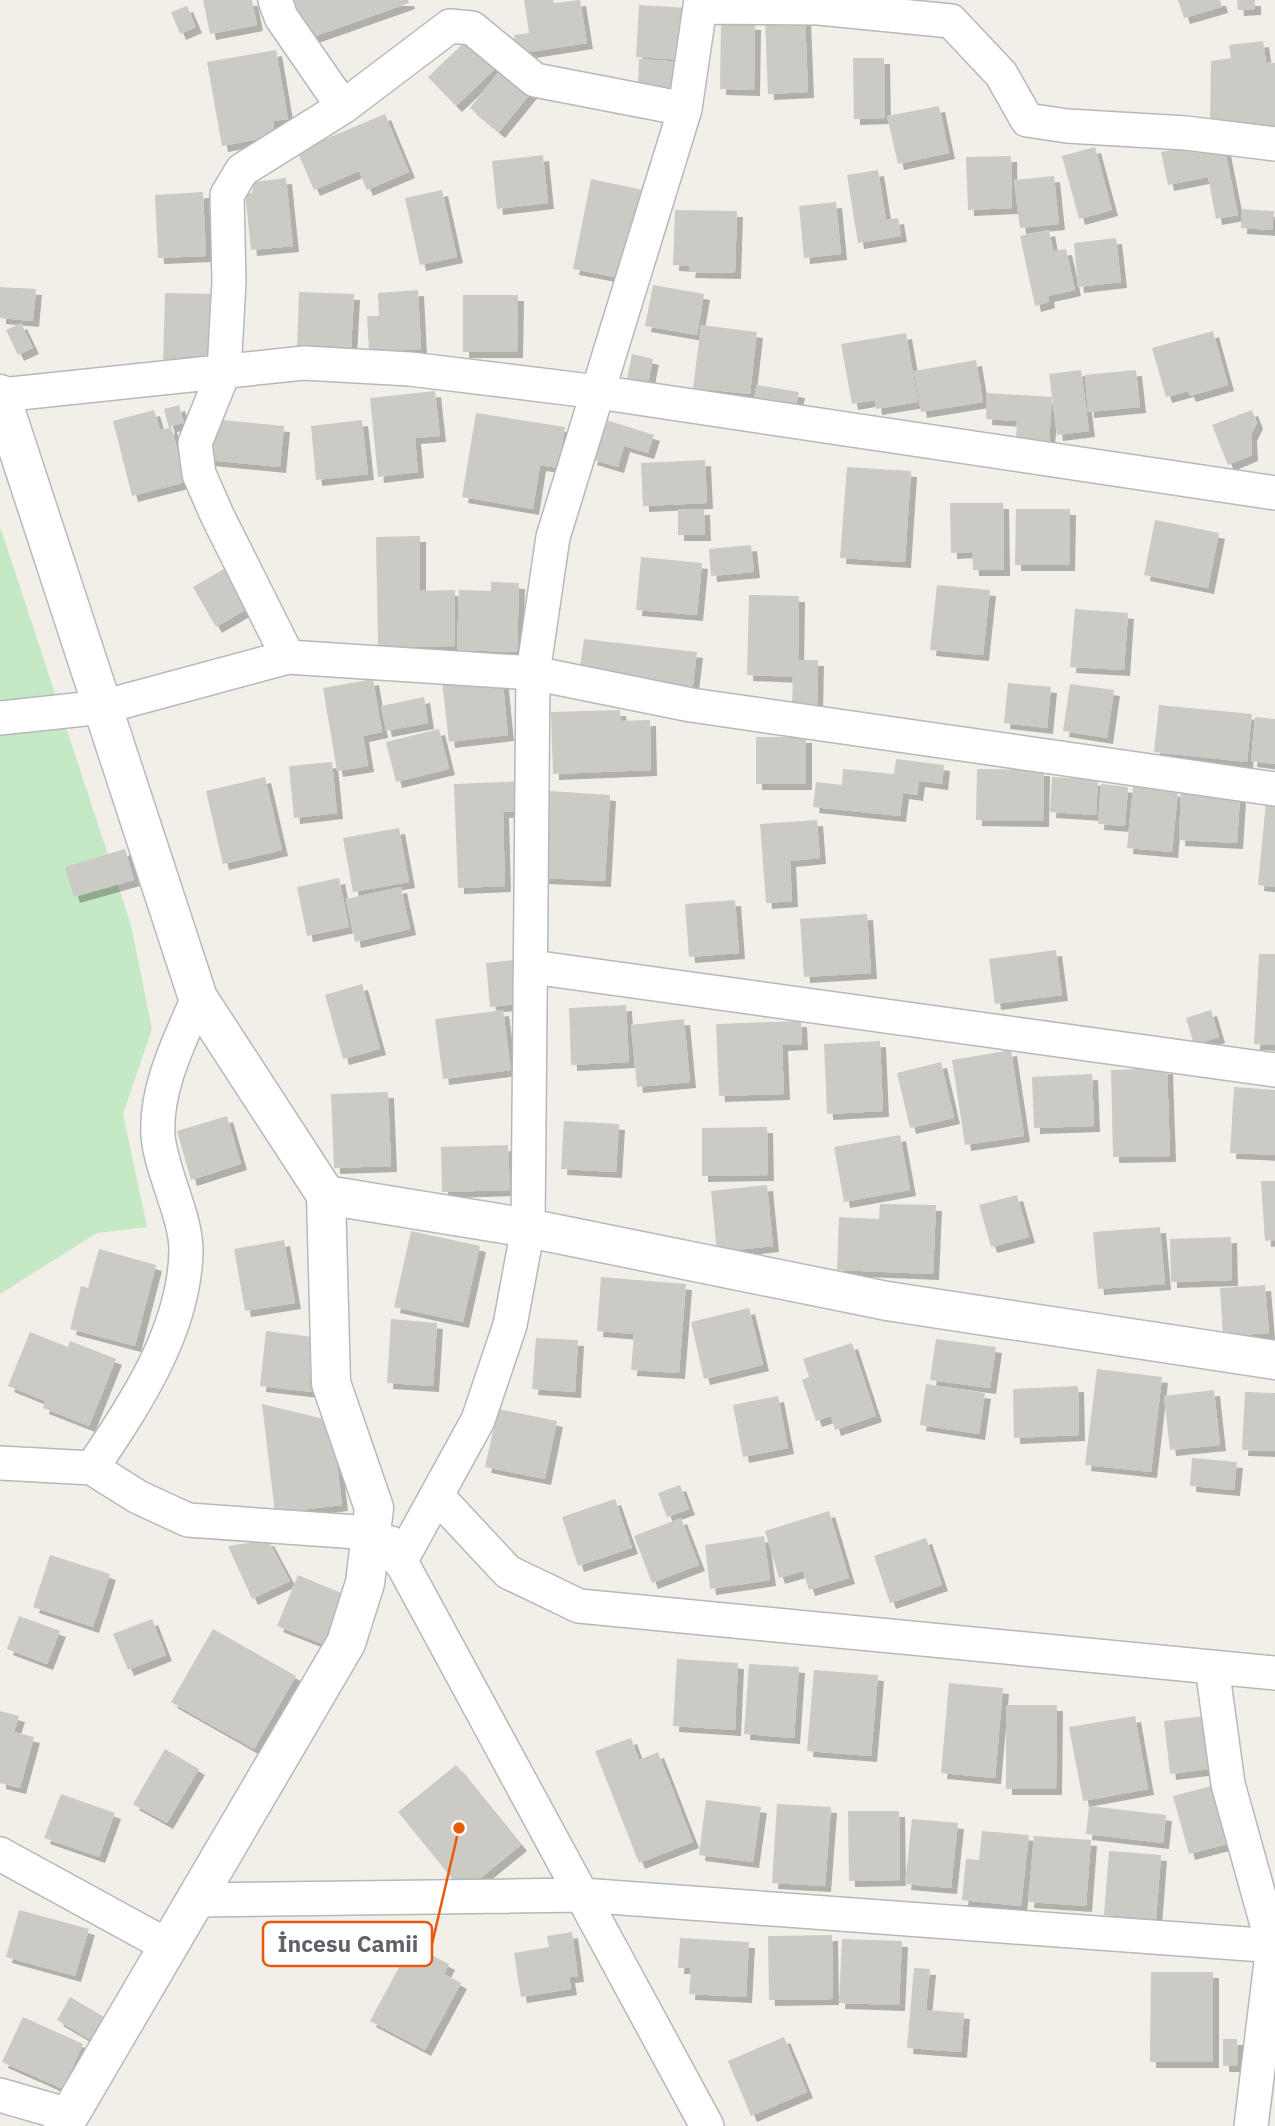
<svg xmlns="http://www.w3.org/2000/svg" width="1275" height="2126" viewBox="0 0 1275 2126" font-family="'IBM Plex Sans',sans-serif">
<style>
.green{fill:#c5e8c5}
.building{fill:#cccac5;filter:url(#shadow)}
.lines{fill:none;stroke-linecap:round;stroke-linejoin:round}
.street-casing{stroke:#b5b8bc;stroke-width:36}
.secondary-casing{stroke:#b6babf;stroke-width:41}
.street{stroke:#fff;stroke-width:33}
.secondary{stroke:#fff;stroke-width:38}
.leader{fill:none;stroke:#e8590c;stroke-width:2.5}
.callout-dot{fill:#e8590c;stroke:#fff;stroke-width:2.5}
.callout{fill:#fff;stroke:#e8590c;stroke-width:2.5}
.callout-label{font-size:23px;text-anchor:middle;font-weight:bold;fill:#5f6368}
</style>
<defs>
<filter id="shadow"><feDropShadow dx="6" dy="6" stdDeviation="0" flood-color="#0004"/></filter>
</defs>
<rect width="100%" height="100%" fill="#f1efe8"/>
<!-- green -->
<path class="green" d="M0,526L131,925L152,1029L123,1114L147,1227L97,1233L0,1294Z"/>
<!-- building -->
<path class="building" d="M203,0H252L257,25L210,34Z
M294,0H408L409,3L307,39Z
M524,0H553L554,3L580,0L587,43L517,54L514,35L529,33Z
M1178,0H1220L1222,7L1184,18Z
M1237,0H1255V9L1238,10Z
M639,5L689,8L686,60L636,57Z
M187,6L196,27L180,34L171,12Z
M805,16L808,92L768,94L765,18Z
M721,23L755,24L754,90L720,89Z
M471,36L499,65L456,106L428,77Z
M1263,41L1266,62L1275,63V127L1210,123L1211,61L1231,58L1229,45Z
M276,50L288,119L273,121L275,136L222,146L207,62Z
M853,58H884L885,118L854,119Z
M639,59L683,62L681,90L638,88Z
M504,65L534,89L499,132L470,108Z
M939,106L949,153L898,164L887,116Z
M385,114L409,172L367,190L359,171L314,190L297,151Z
M1223,140L1238,215L1216,219L1208,177L1168,185L1161,152Z
M1095,147L1112,210L1079,219L1062,156Z
M543,155L548,203L497,209L492,161Z
M1011,156L1012,208L968,210L966,157Z
M878,170L886,220L898,218L901,236L858,243L847,175Z
M1054,176L1059,224L1020,228L1014,180Z
M286,178L293,246L251,250L245,193H252L254,182Z
M591,179L648,191L630,280L573,269Z
M442,190L457,257L420,265L405,198Z
M203,192L206,256L158,258L155,195Z
M836,202L841,254L804,258L799,206Z
M1242,209L1274,211L1272,230L1241,228Z
M675,210L737,211L735,273L689,272L690,266L673,265Z
M1049,230L1053,251L1066,249L1075,290L1048,296L1049,302L1035,306L1020,236Z
M1116,238L1121,282L1078,287L1074,243Z
M653,285L704,294L697,335L645,326Z
M0,287L36,289L33,321L0,318Z
M418,290L421,349L369,352L367,316H379L378,293Z
M299,292L354,294L351,350L297,348Z
M165,293L215,294L213,367L163,366Z
M463,295H518L517,352H463Z
M21,323L33,348L18,355L6,330Z
M701,325L757,332L750,394L693,388Z
M1213,331L1228,385L1190,396L1188,391L1166,397L1152,348Z
M906,333L918,402L876,409L875,400L852,404L841,344Z
M632,354L653,359L647,388L626,384Z
M976,360L983,402L921,412L914,371Z
M1081,370L1089,431L1057,435L1049,374Z
M1136,370L1140,407L1088,412L1085,375Z
M757,385L799,392L795,410L753,402Z
M435,391L440,436L415,438L418,472L378,477L370,398Z
M987,393L1052,397L1049,442L1016,439L1017,421L986,419Z
M179,405L184,423L171,426L186,482L132,496L113,421L154,410L160,430L169,428L164,409Z
M1252,410L1257,423L1251,435L1252,455L1228,465L1212,425Z
M476,413L565,427L558,468L540,465L533,509L462,497Z
M212,419L284,426L280,467L208,460Z
M603,419L654,435L648,453L624,446L618,467L591,459Z
M362,420L368,474L316,480L311,426Z
M705,460L707,503L643,506L641,463Z
M847,467L911,471L905,562L840,558Z
M950,503H1003L1004,570H973L972,552L951,553Z
M678,509H704L705,535H678Z
M1016,509H1070L1069,565H1015Z
M1155,520L1219,533L1208,588L1144,575Z
M420,536V591L455,590V646L378,647L376,537Z
M751,545L754,572L711,576L709,549Z
M641,557L702,563L697,615L636,610Z
M229,566L252,606L216,627L193,587Z
M491,582L519,583L517,652L457,650L459,590L491,591Z
M937,585L990,590L983,655L930,650Z
M749,595L799,596L798,660H818L817,707H792L793,677L747,675Z
M1075,609L1128,613L1124,670L1070,667Z
M584,639L697,652L692,693L578,680Z
M502,675L508,735L449,742L442,682Z
M373,679L382,732L363,736L368,766L337,771L323,688Z
M1008,683L1051,687L1047,728L1004,723Z
M1070,684L1114,690L1107,738L1063,731Z
M424,697L428,723L386,731L381,706Z
M1159,705L1252,714L1247,762L1154,752Z
M620,710L621,721L650,720L651,770L553,774L551,712Z
M1255,717L1275,719V764L1251,761Z
M439,729L449,769L396,782L386,742Z
M756,737H806V784H756Z
M896,759L944,765L942,784L919,781L917,795L903,793L900,816L813,807L816,782L842,785L843,769L894,774Z
M332,762L337,813L294,818L289,766Z
M977,769L1044,770L1043,821L976,820Z
M265,777L282,850L223,864L206,791Z
M1052,777L1098,780L1096,815L1050,812Z
M525,781V811L503,812L505,886L458,888L454,784Z
M1101,784L1128,787L1125,826L1098,824Z
M1133,787L1178,791L1172,852L1127,848Z
M549,791L610,795L605,881L543,878Z
M1181,793L1240,796L1237,843L1179,840Z
M1266,802H1275V887L1258,885Z
M817,820L820,858L790,861L792,901L766,903L760,824Z
M399,828L409,882L353,892L343,838Z
M125,849L134,880L74,897L65,867Z
M339,878L349,927L307,936L297,887Z
M401,887L410,929L355,942L346,899Z
M735,900L739,953L689,957L685,904Z
M867,914L871,973L804,977L800,919Z
M1056,950L1062,995L995,1004L989,959Z
M1259,954H1275V1045L1254,1044Z
M523,959L527,1003L490,1007L486,963Z
M362,984L380,1049L343,1059L325,995Z
M626,1005L629,1062L571,1065L569,1008Z
M503,1010L511,1070L443,1079L435,1019Z
M1211,1010L1219,1037L1194,1045L1186,1018Z
M684,1019L690,1082L637,1087L631,1025Z
M801,1021L802,1044L782,1045L784,1094L719,1096L716,1024Z
M880,1041L883,1111L827,1114L824,1044Z
M1011,1050L1024,1136L965,1145L952,1060Z
M941,1062L954,1118L910,1128L897,1073Z
M1167,1068L1170,1156L1113,1157L1111,1070Z
M1092,1074L1094,1126L1034,1128L1032,1077Z
M1234,1087L1275,1090V1155L1230,1153Z
M388,1092L391,1166L334,1168L331,1094Z
M227,1116L241,1164L191,1180L177,1131Z
M564,1121L619,1124L616,1172L561,1169Z
M767,1127L768,1175L702,1176V1128Z
M900,1135L910,1190L844,1202L834,1147Z
M508,1145L510,1190L442,1192L441,1147Z
M1261,1181H1275V1240L1265,1241Z
M767,1185L773,1246L717,1252L711,1191Z
M1017,1195L1029,1237L991,1247L979,1205Z
M880,1204L936,1205L933,1274L837,1270L839,1217L879,1219Z
M1160,1227L1165,1284L1098,1289L1093,1232Z
M411,1231L480,1246L463,1322L394,1307Z
M1231,1237L1232,1280L1171,1282L1170,1239Z
M284,1240L295,1303L245,1311L234,1249Z
M99,1249L156,1265L135,1346L70,1329L81,1286L88,1288Z
M601,1277L686,1284L679,1373L631,1370L634,1334L597,1331Z
M1265,1285L1269,1333L1223,1336L1220,1288Z
M749,1308L763,1365L704,1379L691,1322Z
M391,1319L437,1323L433,1386L387,1383Z
M266,1331L320,1338L313,1392L260,1386Z
M30,1332L68,1347L70,1341L116,1359L89,1426L43,1408L45,1401L8,1386Z
M536,1338L578,1340L575,1392L532,1389Z
M936,1339L996,1347L990,1388L930,1380Z
M852,1343L876,1416L835,1430L831,1416L816,1421L802,1380L809,1377L803,1359Z
M1097,1369L1162,1377L1151,1472L1085,1465Z
M926,1384L985,1393L979,1434L920,1425Z
M1078,1386L1079,1435L1014,1438L1013,1389Z
M1214,1390L1220,1445L1170,1450L1164,1396Z
M1245,1392L1275,1393V1451L1242,1450Z
M778,1396L788,1448L743,1457L733,1405Z
M262,1404L332,1421L342,1505L275,1513Z
M498,1409L557,1421L545,1479L485,1467Z
M1192,1458L1237,1462L1234,1490L1190,1486Z
M680,1485L689,1509L667,1517L658,1493Z
M615,1499L632,1548L578,1566L562,1517Z
M829,1511L849,1578L809,1590L803,1571L779,1578L765,1531Z
M681,1518L699,1565L652,1583L634,1536Z
M764,1536L770,1580L710,1589L705,1545Z
M926,1538L942,1585L890,1603L874,1556Z
M268,1540L290,1581L252,1599L228,1546Z
M50,1555L110,1574L93,1627L33,1607Z
M298,1575L346,1595L325,1645L277,1626Z
M19,1616L60,1631L47,1664L7,1649Z
M152,1619L166,1655L128,1670L113,1634Z
M213,1629L296,1676L254,1749L171,1702Z
M677,1659L738,1663L735,1730L673,1726Z
M749,1664L799,1667L794,1738L744,1734Z
M814,1670L878,1675L871,1756L807,1751Z
M949,1683L1003,1688L995,1778L941,1773Z
M1006,1705H1057L1056,1789H1006Z
M0,1711L19,1716L14,1732L34,1737L20,1788L0,1783Z
M1212,1715L1218,1768L1170,1774L1164,1721Z
M1135,1716L1148,1789L1083,1801L1069,1727Z
M631,1738L639,1760L658,1752L693,1842L639,1863L595,1751Z
M165,1749L199,1769L167,1823L133,1804Z
M456,1765L521,1845L463,1892L398,1812Z
M1219,1784L1235,1842L1189,1854L1173,1796Z
M61,1794L115,1813L99,1857L44,1838Z
M706,1800L761,1807L753,1862L699,1855Z
M777,1804L831,1807L825,1886L772,1883Z
M1089,1806L1166,1815L1163,1843L1086,1834Z
M848,1811H899L900,1880L849,1881Z
M912,1819L958,1823L951,1888L905,1884Z
M982,1831L1029,1835L1021,1906L962,1900L966,1859L979,1860Z
M1034,1836L1091,1840L1086,1906L1028,1902Z
M1109,1851L1161,1855L1156,1919L1104,1915Z
M19,1910L89,1929L75,1976L6,1957Z
M572,1932L578,1976L569,1977L571,1989L521,1997L514,1953L549,1947L547,1936Z
M832,1935L833,1999L769,2000L768,1936Z
M680,1938L749,1942L746,1997L689,1994L691,1968H678Z
M842,1939L902,1941L899,2005L839,2003Z
M411,1945L449,1964L444,1974L461,1983L425,2050L370,2021Z
M914,1968L930,1969L926,2010L964,2013L961,2052L907,2048Z
M1151,1972H1213V2062H1150Z
M70,1997L104,2017L91,2040L57,2020Z
M23,2017L83,2044L63,2089L2,2062Z
M784,2037L807,2092L751,2116L728,2061Z
M1223,2039H1237L1238,2066H1223Z"/>
<g class="lines">
<defs>
<path id="street" d="M275,0L281,17L343,107
M702,7L819,8L951,21L1001,74L1027,120L1067,126L1186,133L1275,144
M0,395L304,363L410,369L598,392L1275,493
M288,657L217,515L199,474L195,443L224,371L229,282L227,195L242,170L343,107L450,26L472,28L535,80L685,109
M0,718L103,707L288,657L533,673L691,705L1275,789
M532,967L1275,1070
M0,1463L92,1468L138,1497L188,1520L371,1533
M92,1468C135,1404 185,1330 186,1250C186,1216 161,1171 158,1136C155,1088 180,1040 198,998
M438,1497L508,1572L579,1606L1275,1673
M391,1543L707,2126
M400,1562L478,1420L510,1325L528,1228L533,673L553,537L685,109L701,0
M1212,1667L1228,1784L1273,1946L1251,2126
M0,1854L168,1946
M195,1900L582,1895L1275,1946
M0,2095L69,2115"/>
<path id="secondary" d="M0,394L198,998L326,1195L331,1383L374,1508L365,1583L346,1643L63,2126
M326,1195L528,1228L887,1301L1275,1360"/>
</defs>
<!-- street casing -->
<use href="#street" class="street-casing"/>
<!-- secondary casing -->
<use href="#secondary" class="secondary-casing"/>
<!-- street -->
<use href="#street" class="street"/>
<!-- secondary -->
<use href="#secondary" class="secondary"/>
</g>
<!-- callouts -->
<path class="leader" d="M459 1828L432 1944"/>
<circle class="callout-dot" cx="459" cy="1828" r="7"/>
<rect class="callout" x="263" y="1922" width="169" height="44" rx="7"/>
<g class="callout-label">
<text x="348" y="1952">İncesu Camii</text>
</g>
</svg>
